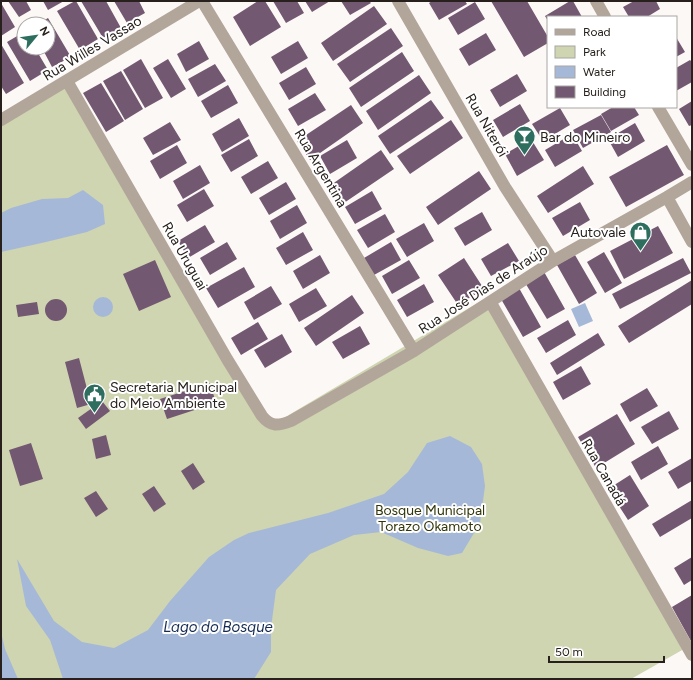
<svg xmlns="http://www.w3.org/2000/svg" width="693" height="680" viewBox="0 0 693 680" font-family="Figtree,sans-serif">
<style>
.green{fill:#cfd5b1}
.water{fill:#a6b8d8}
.building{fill:#735871}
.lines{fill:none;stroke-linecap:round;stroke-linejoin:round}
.minor{stroke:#b2a69a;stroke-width:12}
.labels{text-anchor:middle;stroke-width:4;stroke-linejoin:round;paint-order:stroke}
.street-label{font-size:14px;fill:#27201c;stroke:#fff}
.poi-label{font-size:14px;fill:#27201c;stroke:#fff;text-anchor:start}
.park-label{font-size:14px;fill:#313508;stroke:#fff}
.water-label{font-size:15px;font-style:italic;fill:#142a53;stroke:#fff}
</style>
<rect width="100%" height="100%" fill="#fcf8f6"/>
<!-- green -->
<path class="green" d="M67,79L263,412L272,420L282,419L491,295L684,649L631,679H1V117Z"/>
<!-- water -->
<path class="water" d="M83,190L103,205L105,224L87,232L46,242L1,252V213L11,208L42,199L68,198Z
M93 307a10 10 0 1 1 20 0a10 10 0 1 1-20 0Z
M585,303L593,321L579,327L571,309Z
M450,436L471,447L482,464L485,486L480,523L462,553L448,556L418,548L381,532L354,535L310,554L276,590L271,628V652L254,679H63L50,640L26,606L17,559L54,621L82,642L114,648L148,630L170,601L209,557L234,540L249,533L328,513L384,494L408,472L427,443Z
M1,632L5,649L18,679H1Z"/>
<!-- building -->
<path class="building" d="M8,1H26L31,10L19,17Z
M43,1H64L48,10Z
M75,1H76L98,39L80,50L57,11Z
M81,1H106L121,28L103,38Z
M114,1H139L145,13L127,23Z
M258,1H265L281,27L250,46L233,17Z
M273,1H297L304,13L286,23Z
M305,1H330L312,12Z
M341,1H369L371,3L350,15Z
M432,1H465L467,4L439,20L429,3Z
M491,1H527L548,37V43L524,57Z
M570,1H573L582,17H548V21L545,16Z
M634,1H656L660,9L647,17H629L623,7Z
M475,2L485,19L458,35L448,18Z
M1,3L15,27L1,36Z
M374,6L387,24L333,61L321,43Z
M48,18L71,57L52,67L42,48H48V24H38Z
M391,28L403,46L350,82L337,64Z
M24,32V48H35L48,70L30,81L7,42Z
M486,33L496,50L469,66L459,49Z
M676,37L685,52L676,57Z
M199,41L209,59L186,72L177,54Z
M298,41L308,58L281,74L271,57Z
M1,44L24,83L6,94L1,86Z
M402,52L414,71L361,107L349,88Z
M141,59L163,98L145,108L123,70Z
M168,59L186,89L171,98L153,68Z
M690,60L692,62V82L676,91V68Z
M215,64L226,81L198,97L188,79Z
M306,67L316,84L289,100L279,83Z
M121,71L143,109L125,120L103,81Z
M517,74L527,91L500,107L490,90Z
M419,75L431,93L378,130L366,111Z
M101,83L124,121L106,132L83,93Z
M228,85L238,103L211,118L201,101Z
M315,93L326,110L298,126L288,109Z
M431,100L444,118L390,154L378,136Z
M692,101V125L689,126L679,109Z
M520,104L530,121L503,137L493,120Z
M351,105L363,123L310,160L297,141Z
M613,107H634L639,115L611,131L601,114Z
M560,108L570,125L543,141L532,124Z
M601,115L611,132L583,148L573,130Z
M239,118L249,136L222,152L212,134Z
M451,120L463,138L410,174L397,156Z
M170,122L181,140L153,155L143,138Z
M635,123L645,141L618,157L608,139Z
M572,134L582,151L555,167L545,150Z
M249,139L258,156L231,172L221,155Z
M531,139L544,160L517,176L505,154Z
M347,140L357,158L330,174L320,156Z
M177,145L187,163L160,179L150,161Z
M667,145L684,175L626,207L609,177Z
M381,150L394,169L341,205L328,187Z
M268,161L278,178L251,194L241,177Z
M200,165L210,183L183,199L173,181Z
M583,166L594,184L548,213L537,196Z
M479,171L491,189L438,225L426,207Z
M286,182L296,199L269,215L259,198Z
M204,189L214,206L187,222L177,205Z
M372,191L382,209L355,224L345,207Z
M580,202L590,220L563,236L552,218Z
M297,205L307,223L280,239L270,221Z
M482,212L492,230L465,246L454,228Z
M385,214L395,232L368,248L357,230Z
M424,223L434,241L407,257L396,239Z
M205,225L215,242L188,258L178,241Z
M658,226L673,253L624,279L610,251Z
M303,232L313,250L286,265L276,248Z
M227,242L237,259L210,275L200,258Z
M391,242L401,260L374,275L364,258Z
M508,243L519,261L491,276L481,259Z
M604,252L622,283L605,293L587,262Z
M320,255L330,273L303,289L293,271Z
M575,255L597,293L579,304L557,265Z
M464,258L484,289L458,305L438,275Z
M683,258L691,273L620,309L612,294Z
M155,260L171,297L139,311L123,274Z
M409,260L420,278L392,294L382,276Z
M244,267L255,287L218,308L206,288Z
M543,270L565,309L547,319L524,281Z
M692,280V304L629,343L618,326Z
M424,284L434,302L407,317L397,300Z
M271,286L282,304L254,320L244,302Z
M316,288L327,306L299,322L289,304Z
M519,288L541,327L523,337L501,299Z
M352,295L364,313L316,346L304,328Z
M45 310a11 11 0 1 1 22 0a11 11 0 1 1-22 0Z
M37,302L39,314L18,317L16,305Z
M568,320L576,335L546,353L537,338Z
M258,322L268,339L241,355L231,338Z
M360,326L370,344L343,359L332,342Z
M598,333L605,345L557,375L550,363Z
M282,334L292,352L265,368L254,350Z
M79,358L91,404L77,408L65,362Z
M581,366L591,384L563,400L553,382Z
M210,383L216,403L167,419L160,399Z
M647,388L658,406L630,422L620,404Z
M102,401L110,411L86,429L78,418Z
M669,411L679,429L652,444L641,427Z
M617,414L635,444L596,468L578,437Z
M106,435L111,455L96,459L92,439Z
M31,443L43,479L20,486L9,450Z
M658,446L668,464L641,480L631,462Z
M692,458V481L678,489L668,472Z
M193,463L205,482L193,490L181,471Z
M630,475L649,506L628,520L608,489Z
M154,486L166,504L154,512L142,494Z
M96,491L108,509L96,517L84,498Z
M692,500V518L660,537L652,524Z
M692,557V580L684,585L674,568Z
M692,595V643L672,607Z"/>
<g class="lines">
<!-- minor -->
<path class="minor" d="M202,1L414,351
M398,1L505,187L553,261
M596,1L605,17
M67,81L227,359L262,416C271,427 278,426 291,421L414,351L553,261L667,197L692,182
M658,107L692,165
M1,120L199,1
M667,197L692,242
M491,303L692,655"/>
</g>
<!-- icons -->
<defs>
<symbol id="bar-pin" viewBox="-11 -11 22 30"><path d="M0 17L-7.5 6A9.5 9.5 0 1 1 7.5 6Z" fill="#2d6e5e" stroke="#fff"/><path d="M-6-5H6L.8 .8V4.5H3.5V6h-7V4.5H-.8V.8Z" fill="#fff"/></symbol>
<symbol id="shop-pin" viewBox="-11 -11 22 30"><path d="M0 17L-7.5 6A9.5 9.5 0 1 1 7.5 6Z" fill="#2d6e5e" stroke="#fff"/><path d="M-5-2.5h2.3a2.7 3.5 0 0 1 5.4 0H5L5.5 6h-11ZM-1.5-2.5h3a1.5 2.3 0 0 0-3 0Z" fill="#fff"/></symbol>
<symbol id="civic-pin" viewBox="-11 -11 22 30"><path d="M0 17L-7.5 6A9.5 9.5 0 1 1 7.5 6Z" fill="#2d6e5e" stroke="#fff"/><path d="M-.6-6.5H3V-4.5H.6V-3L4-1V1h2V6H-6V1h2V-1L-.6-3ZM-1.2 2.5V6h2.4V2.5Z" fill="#fff"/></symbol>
</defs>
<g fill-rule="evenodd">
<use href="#bar-pin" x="512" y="124" width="25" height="34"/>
<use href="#shop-pin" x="628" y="220" width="25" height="34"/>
<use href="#civic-pin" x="82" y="382" width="25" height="34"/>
</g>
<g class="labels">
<!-- street labels -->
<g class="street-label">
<text transform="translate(92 48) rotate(-31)" y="5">Rua Willes Vassao</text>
<text transform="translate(487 125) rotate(60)" y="5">Rua Niterói</text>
<text transform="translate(321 168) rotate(59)" y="5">Rua Argentina</text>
<text transform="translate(185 256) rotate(60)" y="5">Rua Uruguai</text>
<text transform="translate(483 289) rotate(-33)" y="5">Rua José Dias de Araújo</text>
<text transform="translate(604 472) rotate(60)" y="5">Rua Canadá</text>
</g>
<!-- poi labels -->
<g class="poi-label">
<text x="540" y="142">Bar do Mineiro</text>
<text x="626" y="237" text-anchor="end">Autovale</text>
<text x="110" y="392">Secretaria Municipal<tspan x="110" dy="16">do Meio Ambiente</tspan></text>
</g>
<!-- park labels -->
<g class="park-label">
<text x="430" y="515">Bosque Municipal<tspan x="430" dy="16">Torazo Okamoto</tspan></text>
</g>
<!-- water labels -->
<g class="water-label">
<text x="218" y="632">Lago do Bosque</text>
</g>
</g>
<!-- border -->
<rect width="693" height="680" fill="none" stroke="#27201c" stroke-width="4"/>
<!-- legend -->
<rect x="547" y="16" width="130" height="92" fill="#ffffff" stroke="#a9a6a4"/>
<rect x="555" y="29" width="20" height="6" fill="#b2a69a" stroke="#a9a6a4"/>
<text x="583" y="36" font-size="12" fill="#27201c">Road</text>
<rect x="555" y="46" width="20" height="12" fill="#cfd5b1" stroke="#a9a6a4"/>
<text x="583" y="56" font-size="12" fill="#27201c">Park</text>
<rect x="555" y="66" width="20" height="12" fill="#a6b8d8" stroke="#a9a6a4"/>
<text x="583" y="76" font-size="12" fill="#27201c">Water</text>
<rect x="555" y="86" width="20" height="12" fill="#735871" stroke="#a9a6a4"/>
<text x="583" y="96" font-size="12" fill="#27201c">Building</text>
<!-- north arrow -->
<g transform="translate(36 36) rotate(61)"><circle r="19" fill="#ffffff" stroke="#a9a6a4"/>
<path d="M0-3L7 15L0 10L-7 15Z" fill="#2d6e5e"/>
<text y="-6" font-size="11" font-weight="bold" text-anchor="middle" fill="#27201c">N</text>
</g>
<!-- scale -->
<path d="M549 656v6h115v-6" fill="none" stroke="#27201c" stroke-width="2"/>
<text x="555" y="656" font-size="12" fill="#27201c" stroke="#ffffff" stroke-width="3" paint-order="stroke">50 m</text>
</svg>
